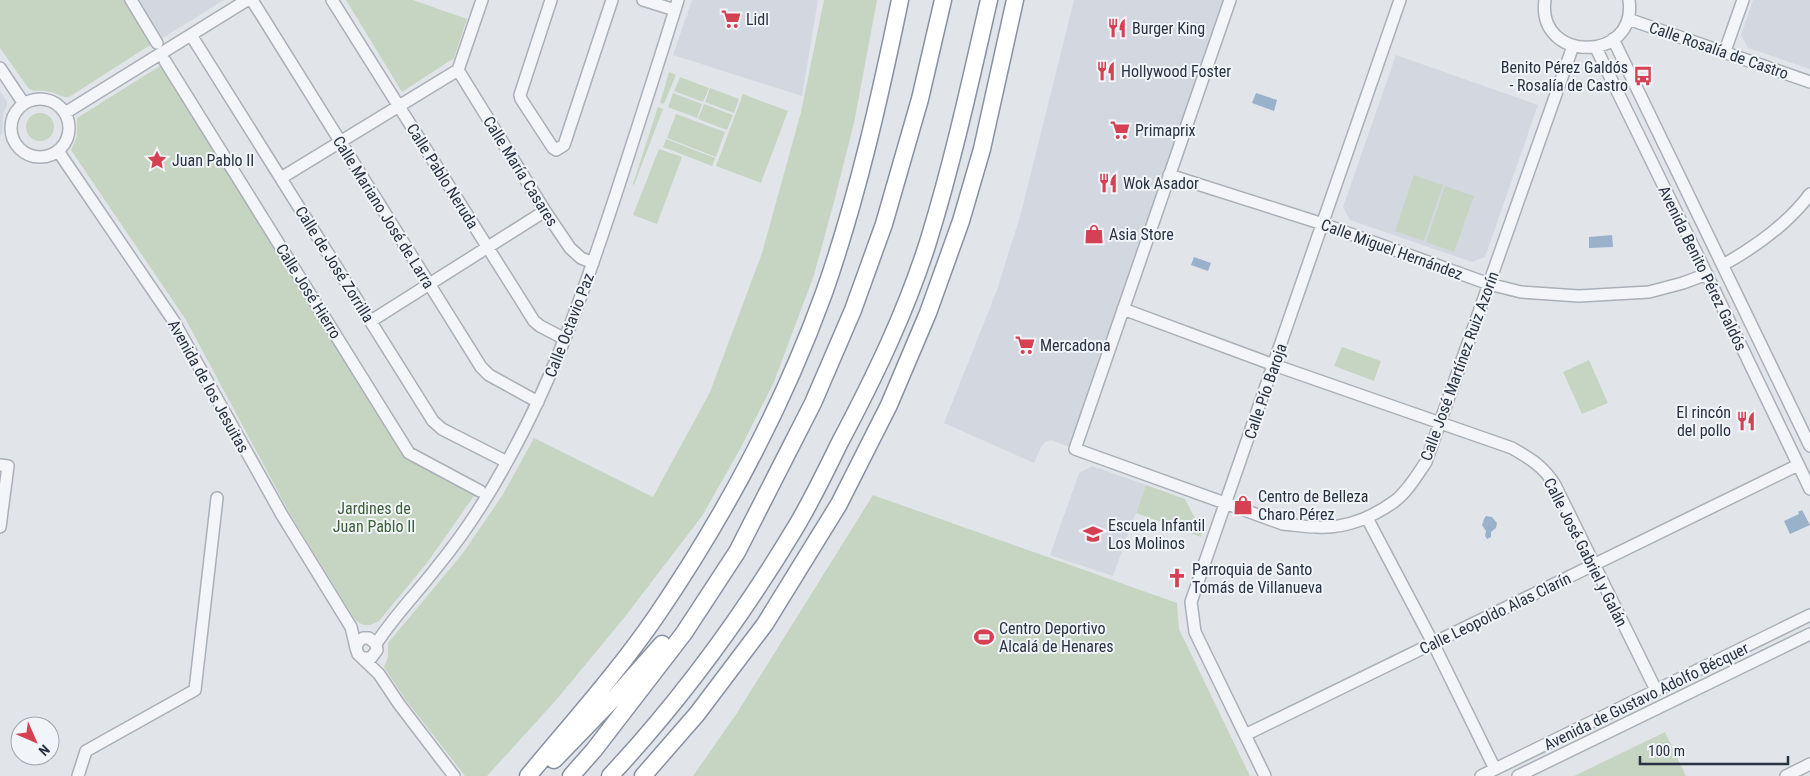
<svg xmlns="http://www.w3.org/2000/svg" width="1810" height="776" viewBox="0 0 1810 776" font-family="'Roboto Condensed',sans-serif">
<style>
.built{fill:#d3d7e0}
.green{fill:#c6d5c2}
.water{fill:#9ab1cc}
.lines{fill:none;stroke-linecap:round;stroke-linejoin:round}
.minor-casing{stroke:#aaafb8;stroke-width:14}
.highway-casing{stroke:#8791a2;stroke-width:19}
.minor{stroke:#f4f5f8;stroke-width:11}
.highway{stroke:#fff;stroke-width:16}
.labels{text-anchor:middle;stroke-width:4;stroke-linejoin:round;paint-order:stroke}
.poi-label{font-size:16px;fill:#283243;stroke:#f1f4f8;text-anchor:start}
.street-label{font-size:16px;fill:#283243;stroke:#f1f4f8}
.park-label{font-size:16px;fill:#3c6035;stroke:#f1f4f8}
</style>
<rect width="100%" height="100%" fill="#e1e5ea"/>
<!-- built -->
<path class="built" d="M135,0H224L161,39Z
M692,0H818L802,96L673,55Z
M1074,0H1230L1075,449L1051,440L1045,442L1041,447L1034,463L944,423L997,290L1021,213Z
M1753,0H1810V69L1748,48L1741,35Z
M1396,55L1538,105L1485,257L1472,262L1350,220L1343,207Z
M0,91L7,102V106L3,114L2,133L0,136Z
M1092,466L1146,485L1113,576L1050,555L1079,473Z"/>
<!-- green -->
<path class="green" d="M0,0H129L155,42L69,97C62,98 57,93 50,92C43,90 35,92 29,89L0,48Z
M346,0H413L467,19L454,58L402,92Z
M824,0H877L854,123L835,198L814,275L774,382L739,451L702,516L624,618L557,699L487,776H465L405,699L384,667L388,657V643L463,553L502,496L534,438L653,497L710,392L762,253L801,112Z
M163,64L406,457L476,493L427,563L379,621C369,627 362,627 354,618L290,514L186,320L71,150L77,136V118Z
M669,72L676,75L664,104L660,103Z
M680,77L709,88L703,102L674,91Z
M710,88L739,99L734,113L705,102Z
M673,93L702,104L697,118L668,107Z
M743,94L788,111L761,183L716,166Z
M704,104L733,115L727,130L698,119Z
M658,107L663,109L634,185L633,184Z
M26 127a14 14 0 1 1 28 0a14 14 0 1 1-28 0Z
M676,114L725,132L716,157L667,138Z
M666,139L715,158L712,166L663,147Z
M659,149L682,157L657,224L633,215Z
M1414,175L1443,185L1424,241L1395,231Z
M1445,186L1474,196L1454,252L1426,242Z
M1342,347L1381,361L1374,381L1334,366Z
M1589,360L1608,403L1582,414L1563,372Z
M1146,485L1185,499L1202,532L1201,537L1136,513Z
M873,495L1177,603L1179,629L1250,776H693L737,713Z
M1665,732L1686,776H1574Z"/>
<!-- water -->
<path class="water" d="M1256,93L1277,100L1274,111L1252,103Z
M1612,235L1613,247L1589,248V237Z
M1194,257L1211,263L1208,271L1191,265Z
M1802,510L1810,525L1790,534L1784,521L1799,514L1798,512Z
M1486,516L1492,517L1497,523L1496,528L1491,532V537L1487,539L1485,536L1486,531L1482,525L1484,519Z"/>
<g class="lines">
<defs>
<path id="minor" d="M131,0L157,43
M252,0L481,367L489,375L538,402
M332,0L534,321L540,326L565,339
M551,0L520,95L521,99L553,148L556,150L564,145L612,0
M643,0L675,10
M1230,0L1075,449L1283,524C1294,525 1306,527 1317,527C1345,529 1373,517 1395,501C1408,491 1417,475 1426,462L1573,46
M1545,0C1536,63 1638,63 1629,0
M1628,19L1810,82
M191,35L433,421L442,429L507,462
M1613,39L1810,446
M1596,48L1695,250L1810,489
M1725,51L1743,0
M165,61L409,453L480,491
M0,68L24,104
M458,70L545,211L570,248L581,258L593,263
M11 128a29 29 0 1 1 58 0a29 29 0 1 1-58 0Z
M65,113L247,0
M58,151L173,320L282,515L351,627L356,648
M1169,175L1323,224L1489,284L1521,292L1579,296L1649,292L1683,283L1707,274
M281,178L458,70L482,0
M1723,265C1755,247 1788,224 1810,194
M1123,309L1274,365L1512,448C1531,459 1543,466 1555,485L1656,690
M371,321L545,211
M0,465L8,466L0,527
M1367,518L1433,643L1495,769
M376,644C394,616 417,593 437,567C464,534 488,497 508,460C555,376 586,285 616,194C637,129 658,65 678,0
M364,658H371L377,650L376,644L369,638H363L358,642L356,648L358,654L379,674L399,704L454,776
M1245,735L1798,465
M78,776L86,751L195,690L217,498
M1265,776L1195,632L1191,602L1400,0
M1481,776L1810,615
M1518,776L1810,634
M1786,776L1810,764"/>
<path id="highway" d="M554,760L616,696L662,644
M528,776C572,723 618,672 657,615C725,515 783,406 824,293C857,199 880,97 900,0
M571,776L594,750L684,633L737,552L813,403L853,310L884,224L920,99L943,0
M610,776C680,701 741,618 794,530C811,502 825,473 839,444C874,378 907,310 929,239C953,161 971,79 989,0
M643,776L697,714L765,624L839,504L889,405L928,313L961,221L982,149L1015,0"/>
</defs>
<!-- minor casing -->
<use href="#minor" class="minor-casing"/>
<!-- highway casing -->
<use href="#highway" class="highway-casing"/>
<!-- minor -->
<use href="#minor" class="minor"/>
<!-- highway -->
<use href="#highway" class="highway"/>
</g>
<!-- icons -->
<defs>
<symbol id="supermarket-bare" viewBox="-9 -9 18 18"><path d="M-6-5.5h2.5l.6 2H6L4.5 2H-2.5L-4.4-4H-6ZM-1.5 3.2a1.3 1.3 0 1 0 .1 0ZM3 3.2a1.3 1.3 0 1 0 .1 0Z" fill="#d64053" stroke="#f1f4f8" stroke-width="2.5" paint-order="stroke"/></symbol>
<symbol id="restaurant-bare" viewBox="-9 -9 18 18"><path d="M-5-6h1v4h1v-4h1v4h1v-4h1v5L-1.5 .5V6h-2V.5L-5-1ZM5-6V6H3V1.5H1.5Q1.5-4 5-6Z" fill="#d64053" stroke="#f1f4f8" stroke-width="2.5" paint-order="stroke"/></symbol>
<symbol id="bus-bare" viewBox="-9 -9 18 18"><path d="M-5-6H5V4H4V6H2V4H-2V6H-4V4H-5ZM-3.5-4V0h7V-4ZM-3.5 1.2v1.5H-2V1.2ZM2 1.2v1.5H3.5V1.2Z" fill="#d64053" stroke="#f1f4f8" stroke-width="2.5" paint-order="stroke"/></symbol>
<symbol id="sight-bare" viewBox="-9 -9 18 18"><path d="M0-6L1.8-2.2L6-1.7L2.9 1.2L3.7 5.4L0 3.3L-3.7 5.4L-2.9 1.2L-6-1.7L-1.8-2.2Z" fill="#d64053" stroke="#f1f4f8" stroke-width="2.5" paint-order="stroke"/></symbol>
<symbol id="shop-bare" viewBox="-9 -9 18 18"><path d="M-5-2.5h2.3a2.7 3.5 0 0 1 5.4 0H5L5.5 6h-11ZM-1.5-2.5h3a1.5 2.3 0 0 0-3 0Z" fill="#d64053" stroke="#f1f4f8" stroke-width="2.5" paint-order="stroke"/></symbol>
<symbol id="school-bare" viewBox="-9 -9 18 18"><path d="M0-5L7-2L0 1L-7-2ZM-4 1L0 2.5L4 1V4Q0 6-4 4Z" fill="#d64053" stroke="#f1f4f8" stroke-width="2.5" paint-order="stroke"/></symbol>
<symbol id="church-bare" viewBox="-9 -9 18 18"><path d="M-1.2-6h2.4v3.5h3.3v2.4h-3.3V6h-2.4V-.1h-3.3v-2.4h3.3Z" fill="#d64053" stroke="#f1f4f8" stroke-width="2.5" paint-order="stroke"/></symbol>
<symbol id="stadium-bare" viewBox="-9 -9 18 18"><path d="M0-5a6.5 5 0 1 0 0 10a6.5 5 0 1 0 0-10ZM-3.5-1.8h7v3.6h-7Z" fill="#d64053" stroke="#f1f4f8" stroke-width="2.5" paint-order="stroke"/></symbol>
</defs>
<g fill-rule="evenodd">
<use href="#supermarket-bare" x="717" y="5" width="28" height="28"/>
<use href="#restaurant-bare" x="1103" y="14" width="28" height="28"/>
<use href="#restaurant-bare" x="1092" y="57" width="28" height="28"/>
<use href="#bus-bare" x="1629" y="62" width="28" height="28"/>
<use href="#supermarket-bare" x="1106" y="116" width="28" height="28"/>
<use href="#sight-bare" x="143" y="146" width="28" height="28"/>
<use href="#restaurant-bare" x="1094" y="169" width="28" height="28"/>
<use href="#shop-bare" x="1080" y="220" width="28" height="28"/>
<use href="#supermarket-bare" x="1011" y="331" width="28" height="28"/>
<use href="#restaurant-bare" x="1732" y="407" width="28" height="28"/>
<use href="#shop-bare" x="1229" y="491" width="28" height="28"/>
<use href="#school-bare" x="1079" y="520" width="28" height="28"/>
<use href="#church-bare" x="1163" y="564" width="28" height="28"/>
<use href="#stadium-bare" x="970" y="623" width="28" height="28"/>
</g>
<g class="labels">
<!-- poi labels -->
<g class="poi-label">
<text x="746" y="25">Lidl</text>
<text x="1132" y="34">Burger King</text>
<text x="1628" y="73" text-anchor="end">Benito Pérez Galdós<tspan x="1628" dy="18">- Rosalía de Castro</tspan></text>
<text x="1121" y="77">Hollywood Foster</text>
<text x="1135" y="136">Primaprix</text>
<text x="172" y="166">Juan Pablo II</text>
<text x="1123" y="189">Wok Asador</text>
<text x="1109" y="240">Asia Store</text>
<text x="1040" y="351">Mercadona</text>
<text x="1731" y="418" text-anchor="end">El rincón<tspan x="1731" dy="18">del pollo</tspan></text>
<text x="1258" y="502">Centro de Belleza<tspan x="1258" dy="18">Charo Pérez</tspan></text>
<text x="1108" y="531">Escuela Infantil<tspan x="1108" dy="18">Los Molinos</tspan></text>
<text x="1192" y="575">Parroquia de Santo<tspan x="1192" dy="18">Tomás de Villanueva</tspan></text>
<text x="999" y="634">Centro Deportivo<tspan x="999" dy="18">Alcalá de Henares</tspan></text>
</g>
<!-- street labels -->
<g class="street-label">
<text transform="translate(1719 50) rotate(19)" y="6">Calle Rosalía de Castro</text>
<text transform="translate(521 171) rotate(58)" y="6">Calle María Casares</text>
<text transform="translate(443 176) rotate(58)" y="6">Calle Pablo Neruda</text>
<text transform="translate(384 212) rotate(58)" y="6">Calle Mariano José de Larra</text>
<text transform="translate(1392 249) rotate(20)" y="6">Calle Miguel Hernández</text>
<text transform="translate(335 264) rotate(58)" y="6">Calle de José Zorrilla</text>
<text transform="translate(1703 268) rotate(64)" y="6">Avenida Benito Pérez Galdós</text>
<text transform="translate(309 291) rotate(58)" y="6">Calle José Hierro</text>
<text transform="translate(569 325) rotate(-69)" y="6">Calle Octavio Paz</text>
<text transform="translate(1459 366) rotate(-70)" y="6">Calle José Martínez Ruiz Azorín</text>
<text transform="translate(209 386) rotate(61)" y="6">Avenida de los Jesuitas</text>
<text transform="translate(1265 391) rotate(-71)" y="6">Calle Pío Baroja</text>
<text transform="translate(1586 552) rotate(63)" y="6">Calle José Gabriel y Galán</text>
<text transform="translate(1495 613) rotate(-26)" y="6">Calle Leopoldo Alas Clarín</text>
<text transform="translate(1646 696) rotate(-26)" y="6">Avenida de Gustavo Adolfo Bécquer</text>
</g>
<!-- park labels -->
<g class="park-label">
<text x="374" y="514">Jardines de<tspan x="374" dy="18">Juan Pablo II</tspan></text>
</g>
</g>
<!-- north arrow -->
<g transform="translate(35 741) rotate(135)"><circle r="24" fill="#f1f4f8" stroke="#a1a6b0"/>
<path d="M0-4L9 19L0 12L-9 19Z" fill="#d64053"/>
<text y="-8" font-size="14" font-weight="bold" text-anchor="middle" fill="#283243">N</text>
</g>
<!-- scale -->
<path d="M1640 756v8h148v-8" fill="none" stroke="#283243" stroke-width="2.5"/>
<text x="1648" y="756" font-size="15" fill="#283243" stroke="#f1f4f8" stroke-width="4" paint-order="stroke">100 m</text>
</svg>
